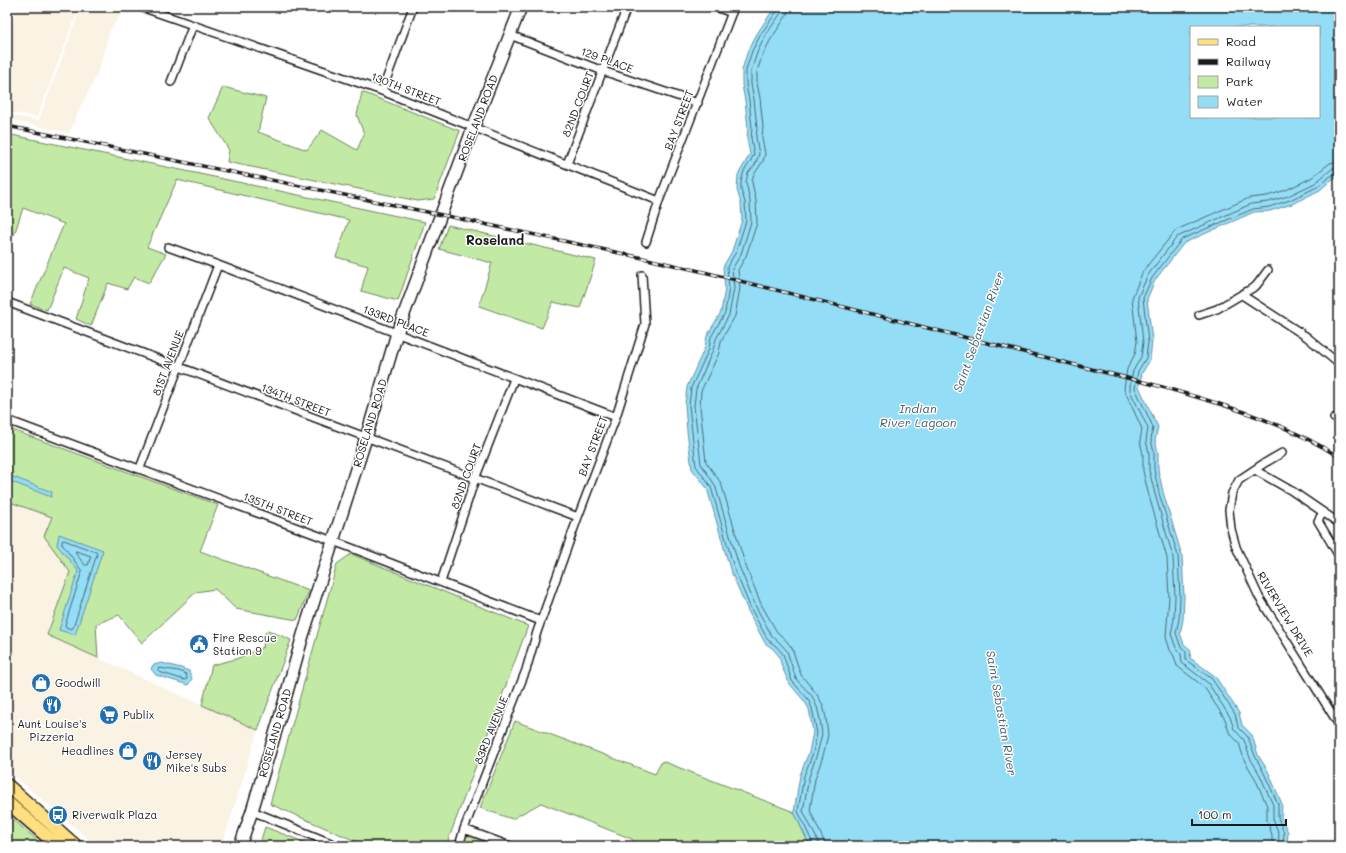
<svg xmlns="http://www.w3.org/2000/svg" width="1346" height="853" viewBox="0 0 1346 853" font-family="Mali,sans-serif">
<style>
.built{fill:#faf2e3}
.green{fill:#c3eaa5;stroke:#708360}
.water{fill:#94ddf6;stroke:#64909f;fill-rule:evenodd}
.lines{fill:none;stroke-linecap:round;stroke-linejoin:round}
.shore{stroke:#4c6973;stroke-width:1}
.street-casing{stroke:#1c1c1c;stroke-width:10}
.secondary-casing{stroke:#1c1c1c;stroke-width:14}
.primary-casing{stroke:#1c1c1c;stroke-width:15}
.street{stroke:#fff;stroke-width:7}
.secondary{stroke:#fff;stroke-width:11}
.primary{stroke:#ffdf80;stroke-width:12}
.rail-casing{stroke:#1c1c1c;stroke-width:3.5}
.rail{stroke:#fff;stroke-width:2;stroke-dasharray:6;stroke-linecap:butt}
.labels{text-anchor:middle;stroke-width:3;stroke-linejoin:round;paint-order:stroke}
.street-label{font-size:11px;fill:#1c1c1c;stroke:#fff}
.poi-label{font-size:11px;fill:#1c1c1c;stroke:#fff;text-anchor:start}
.water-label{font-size:12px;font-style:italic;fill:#466068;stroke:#fff}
.quarter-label{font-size:13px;font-weight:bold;fill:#1c1c1c;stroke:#fff}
</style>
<rect width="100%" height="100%" fill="#fff"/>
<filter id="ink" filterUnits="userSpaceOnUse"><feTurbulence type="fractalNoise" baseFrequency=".025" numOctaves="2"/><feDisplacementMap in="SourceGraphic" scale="8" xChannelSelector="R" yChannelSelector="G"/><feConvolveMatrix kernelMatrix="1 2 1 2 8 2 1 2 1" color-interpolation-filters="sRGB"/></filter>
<g filter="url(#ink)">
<!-- built -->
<path class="built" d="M18,7H76L79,8L37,117L7,112V36Z
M81,7L126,8L110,30L98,72L79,110L69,133L7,119V115L37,120H39Z
M7,501L52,517L45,536L70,572L47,635L258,730L222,846H161L153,837L150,846H97L7,770Z"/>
<!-- green -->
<path class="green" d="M223,87L266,98L258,132L307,150L322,130L357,150L364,134L357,115L362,92L460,131L434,199L418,201L227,162L229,150L209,118Z
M7,134L181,170L425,222L398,301L361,291L368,266L336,257L349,220L177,180L147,247L166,254L149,283L134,277L127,289L108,283L91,326L76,319L89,278L64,268L47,310L30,304L64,224L23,208L14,235L7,231Z
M448,225L596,260L580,308L553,302L542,328L479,306L492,263L439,249Z
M7,428L218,505L200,551L309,591L297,620L236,609L215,589L196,592L142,643L119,615L96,624L98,658L47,635L70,572L44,536L52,517L7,501Z
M351,554L528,626L446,846H367L270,804L337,564Z
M268,630L291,640L258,730L202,705L212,665L236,659L263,647L265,633Z
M515,721L655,774L662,761L794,812L810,846H636L632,839L541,803L512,819L480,808Z
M7,814L44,846H7Z
M265,827L314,846H259Z
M467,831L505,846H463Z"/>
<!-- water -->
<path class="water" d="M775,7H1339V175L1330,181L1320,190L1292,204L1270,211L1254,212L1184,243L1155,280L1147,299L1152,341L1150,360L1142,373L1139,387L1158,427L1155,440L1158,452V469L1163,492L1182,556L1184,597L1183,620L1180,633L1184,644L1191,650L1190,658L1215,676L1239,713L1242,725L1252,735L1258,755L1268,771L1282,804L1281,817L1288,832L1287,846H810L794,812L800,775L809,752L813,732L809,709L805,702L789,683L782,667L779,656L773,649L765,643L748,611L730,569L707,488L692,469L687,431L685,405L687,387L705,347L707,336L721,312L725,288L723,267L732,251L742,220L741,203L737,190L738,175L750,154L747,139L748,128L745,101L742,85V70L748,50L758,32ZM1191,27H1319V117H1191Z
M7,473L8,475L52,492L51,497L7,480Z
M59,534L103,550L75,635L59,630L78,571L57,545Z
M162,663L181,668L189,671L192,679L188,685L156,675L151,669L153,665Z"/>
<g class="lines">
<!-- shore -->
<path class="shore" d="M778,7L777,11L761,34L752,51L746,70V85L749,100L752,128L751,138L754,154L750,162L744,171L741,182V190L745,202L746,221L736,252L727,267L729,288L725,313L711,337L709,349L691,388L689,406L696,466L711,487L734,568L751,609L768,640L776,646L783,654L792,681L808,699L812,708L817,733L813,753L804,776L798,811L814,846
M783,7L781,13L765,36L757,53L751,71V84L754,99L757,128L756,138L759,154L755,165L748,173L746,182L750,201L751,222L741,254L732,269L734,288L729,315L716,339L713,350L696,389L694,406L701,464L715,485L739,566L756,607L772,636L779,642L787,651L796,679L812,696L817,707L820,719L822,734L817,754L809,777L803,811L818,841L819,846
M789,7L787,15L771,39L762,56L757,72V83L760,98L763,127L762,138L765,154L763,161L753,176L752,182L756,201L757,223L746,256L738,270L740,288L735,316L721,341L719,353L701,391L700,406L706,462L721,483L745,564L761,604L777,632L784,638L792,648L801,675L816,693L823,705L826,718L828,735L823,756L815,779L810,810L823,839L825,846
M64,540L96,552L97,554L73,628L71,629L66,627L65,625L82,571L62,544V541Z
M76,551L91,556L88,565H85L76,554Z
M159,668L179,671L186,674L187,679L185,680L159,672L158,670Z
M1272,846V835L1267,820V806L1255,778L1244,760L1239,743L1229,732L1225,719L1204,687L1177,666L1174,656L1170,650L1166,637L1169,597L1167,558L1149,496L1143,471V454L1140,441L1142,429L1124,389L1127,369L1135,354L1137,342L1132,298L1143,271L1176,230L1249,198L1267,196L1286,190L1311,178L1330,163L1339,161
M1278,846L1279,834L1273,819V805L1260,775L1250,758L1244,740L1234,729L1230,717L1208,683L1182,663L1181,654L1176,648L1171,634L1174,619L1175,597L1173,557L1155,494L1149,470V453L1146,441L1148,428L1130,391V386L1133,371L1141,357L1143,342L1138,297L1148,275L1177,237L1251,204L1268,202L1288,196L1315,183L1333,168L1339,167
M1283,846L1284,833L1278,818V804L1264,773L1255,756L1248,737L1238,727L1235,714L1212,679L1186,660V652L1180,645L1176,633L1179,619L1180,597L1178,556L1159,493L1154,469V453L1151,440L1153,427L1135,388L1138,371L1146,358L1148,342L1143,298L1152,278L1182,239L1253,209L1269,207L1290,200L1317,187L1328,178L1336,173L1339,172"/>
<defs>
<path id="street" d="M141,7L382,91L659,201
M716,7L732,13
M510,35L603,71L698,103
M171,82L193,25
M382,91L413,7
M567,164L627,7
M646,242L659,201L734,7
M168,247L218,265L616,417
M1242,295L1307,337L1339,364
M7,302L578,517
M1199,315L1217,309L1256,286L1268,270
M1334,418H1339
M7,420L349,547L541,621
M1282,453L1263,464L1239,480L1232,493L1229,510L1231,529L1236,547L1259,597L1339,725
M140,468L218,265
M1255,470L1292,491L1339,523
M1323,512L1318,521L1339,556
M441,582L475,479L514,379
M252,811L338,846
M464,829L510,846
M459,846L464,829L526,670L537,632L578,517L616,417L645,324L642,275"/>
<path id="secondary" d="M240,846L252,811L280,717L303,635L366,438L397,333L473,128L521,7"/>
<path id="primary" d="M7,785L76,846
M7,802L58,846"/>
</defs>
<!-- street casing -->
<use href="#street" class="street-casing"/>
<!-- secondary casing -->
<use href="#secondary" class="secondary-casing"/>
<!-- primary casing -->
<use href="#primary" class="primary-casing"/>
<!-- street -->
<use href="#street" class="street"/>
<!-- secondary -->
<use href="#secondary" class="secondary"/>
<!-- primary -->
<use href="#primary" class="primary"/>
<defs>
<path id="rail" d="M7,126L442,215L643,258L704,272L1155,385C1219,403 1283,421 1339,457"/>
</defs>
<!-- rail casing -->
<use href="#rail" class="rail-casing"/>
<!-- rail -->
<use href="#rail" class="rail"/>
</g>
</g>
<!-- icons -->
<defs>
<symbol id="civic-disc" viewBox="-11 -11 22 22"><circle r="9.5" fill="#1f6fb2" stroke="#fff"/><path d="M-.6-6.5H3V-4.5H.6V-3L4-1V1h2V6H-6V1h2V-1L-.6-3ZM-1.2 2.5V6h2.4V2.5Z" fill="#fff"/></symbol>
<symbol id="shop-disc" viewBox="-11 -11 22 22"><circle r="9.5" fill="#1f6fb2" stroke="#fff"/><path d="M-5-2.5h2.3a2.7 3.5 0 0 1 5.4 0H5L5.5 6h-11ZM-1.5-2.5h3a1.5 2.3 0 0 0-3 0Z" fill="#fff"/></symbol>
<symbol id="restaurant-disc" viewBox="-11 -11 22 22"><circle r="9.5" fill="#1f6fb2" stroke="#fff"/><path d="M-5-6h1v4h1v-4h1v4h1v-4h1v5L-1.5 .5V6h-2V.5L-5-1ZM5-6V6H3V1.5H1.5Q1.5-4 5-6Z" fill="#fff"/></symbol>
<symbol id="supermarket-disc" viewBox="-11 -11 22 22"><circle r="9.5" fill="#1f6fb2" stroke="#fff"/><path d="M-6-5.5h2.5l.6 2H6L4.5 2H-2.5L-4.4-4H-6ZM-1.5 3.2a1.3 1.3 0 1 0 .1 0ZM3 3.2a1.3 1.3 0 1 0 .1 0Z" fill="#fff"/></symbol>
<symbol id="bus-disc" viewBox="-11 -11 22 22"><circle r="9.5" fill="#1f6fb2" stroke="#fff"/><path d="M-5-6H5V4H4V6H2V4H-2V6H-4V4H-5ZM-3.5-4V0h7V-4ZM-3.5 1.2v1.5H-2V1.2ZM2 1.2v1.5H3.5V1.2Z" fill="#fff"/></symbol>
</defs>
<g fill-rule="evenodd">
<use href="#civic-disc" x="188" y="633" width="22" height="22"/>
<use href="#shop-disc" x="30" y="672" width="22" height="22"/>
<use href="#restaurant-disc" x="41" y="694" width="22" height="22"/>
<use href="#supermarket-disc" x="98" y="704" width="22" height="22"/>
<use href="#shop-disc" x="117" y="740" width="22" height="22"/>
<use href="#restaurant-disc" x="141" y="750" width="22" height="22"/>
<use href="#bus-disc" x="47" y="804" width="22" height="22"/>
</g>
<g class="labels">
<!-- street labels -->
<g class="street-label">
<text transform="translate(607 60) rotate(20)" y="4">129 PLACE</text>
<text transform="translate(406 89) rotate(21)" y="4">130TH STREET</text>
<text transform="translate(578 104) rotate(-69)" y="4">82ND COURT</text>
<text transform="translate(478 118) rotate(-69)" y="4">ROSELAND ROAD</text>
<text transform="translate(679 120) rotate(-69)" y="4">BAY STREET</text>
<text transform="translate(396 321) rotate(21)" y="4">133RD PLACE</text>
<text transform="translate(168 363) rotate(-69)" y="4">81ST AVENUE</text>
<text transform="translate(296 400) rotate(21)" y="4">134TH STREET</text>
<text transform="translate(370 423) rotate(-73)" y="4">ROSELAND ROAD</text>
<text transform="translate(593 446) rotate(-69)" y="4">BAY STREET</text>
<text transform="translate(466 476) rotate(-70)" y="4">82ND COURT</text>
<text transform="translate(278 509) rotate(21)" y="4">135TH STREET</text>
<text transform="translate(1285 614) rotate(59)" y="4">RIVERVIEW DRIVE</text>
<text transform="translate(491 730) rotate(-68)" y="4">83RD AVENUE</text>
<text transform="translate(275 733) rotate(-74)" y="4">ROSELAND ROAD</text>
</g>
<!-- poi labels -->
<g class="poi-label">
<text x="213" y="642">Fire Rescue<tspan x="213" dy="13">Station 9</tspan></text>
<text x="55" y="687">Goodwill</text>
<text x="123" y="719">Publix</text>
<text x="52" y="728" text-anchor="middle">Aunt Louise's<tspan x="52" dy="13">Pizzeria</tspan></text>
<text x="114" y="755" text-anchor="end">Headlines</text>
<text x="166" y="759">Jersey<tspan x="166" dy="13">Mike's Subs</tspan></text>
<text x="72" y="819">Riverwalk Plaza</text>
</g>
<!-- water labels -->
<g class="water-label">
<text transform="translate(979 332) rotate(-70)" y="4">Saint Sebastian River</text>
<text x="918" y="413">Indian<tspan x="918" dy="14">River Lagoon</tspan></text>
<text transform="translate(1001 713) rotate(80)" y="4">Saint Sebastian River</text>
</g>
<!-- quarter labels -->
<g class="quarter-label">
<text x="495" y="245">Roseland</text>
</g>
</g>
<!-- margin -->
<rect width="1346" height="853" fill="none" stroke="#fff" stroke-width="24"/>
<rect x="12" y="12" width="1322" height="829" fill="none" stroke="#1c1c1c" stroke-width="1.5" filter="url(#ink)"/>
<!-- legend -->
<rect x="1190" y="26" width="130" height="92" fill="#ffffff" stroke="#a4a4a4"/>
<rect x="1198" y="39" width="20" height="6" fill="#ffdf80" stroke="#a4a4a4"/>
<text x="1226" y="46" font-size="12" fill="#1c1c1c">Road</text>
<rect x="1198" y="59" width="20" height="6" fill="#1c1c1c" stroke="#a4a4a4"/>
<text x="1226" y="66" font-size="12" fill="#1c1c1c">Railway</text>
<rect x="1198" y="76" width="20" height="12" fill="#c3eaa5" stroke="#a4a4a4"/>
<text x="1226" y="86" font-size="12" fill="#1c1c1c">Park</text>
<rect x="1198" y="96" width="20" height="12" fill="#94ddf6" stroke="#a4a4a4"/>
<text x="1226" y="106" font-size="12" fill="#1c1c1c">Water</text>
<!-- scale -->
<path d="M1192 819v6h94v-6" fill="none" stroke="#1c1c1c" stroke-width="2"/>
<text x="1198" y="819" font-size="12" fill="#1c1c1c" stroke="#ffffff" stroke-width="3" paint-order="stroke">100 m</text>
</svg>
